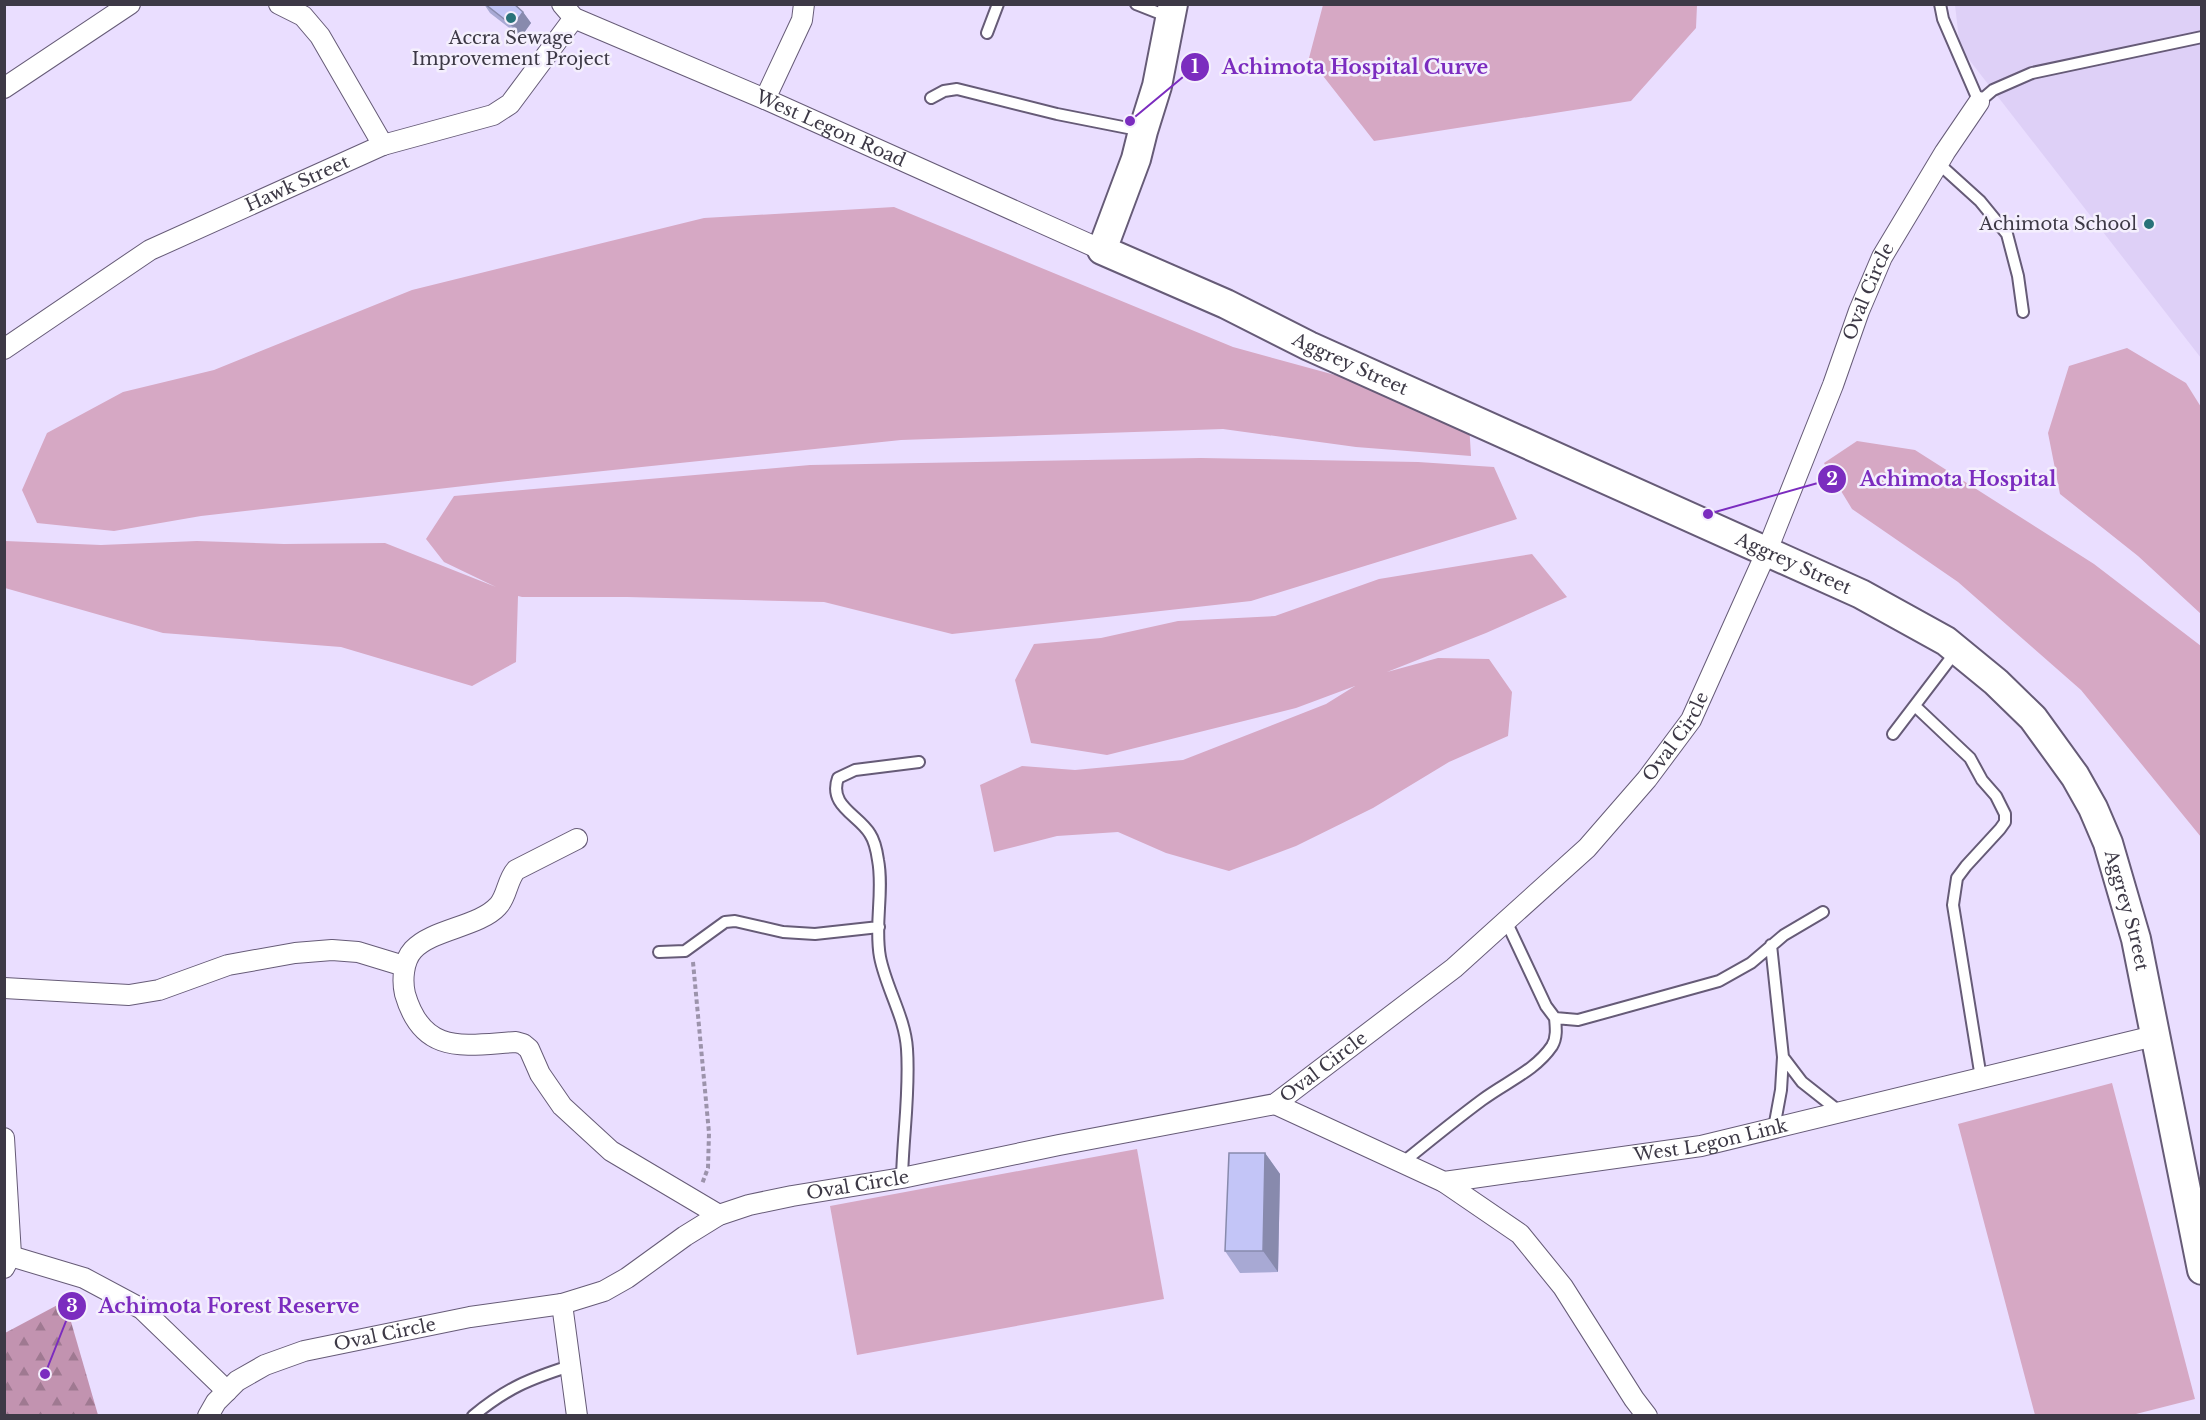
<svg xmlns="http://www.w3.org/2000/svg" width="2206" height="1420" viewBox="0 0 2206 1420" font-family="'Libre Baskerville',serif">
<style>
.built{fill:#ded0f7}
.green{fill:#d6a8c4}
.forest{fill:url(#forest-firs)}
.lines{fill:none;stroke-linecap:round;stroke-linejoin:round}
.service-casing{stroke:#665b77;stroke-width:14}
.minor-casing{stroke:#665b77;stroke-width:22}
.secondary-casing{stroke:#665b77;stroke-width:32}
.path{stroke:#9c93ab;stroke-width:4;stroke-dasharray:4.5 3;stroke-linecap:butt}
.service{stroke:#fff;stroke-width:10}
.minor{stroke:#fff;stroke-width:20}
.secondary{stroke:#fff;stroke-width:28}
.wall{fill:#a8a9d4}
.shaded-wall{fill:#888aad}
.building{fill:#c3c5f7;stroke:#888aad;stroke-width:1.5}
.poi-dot{fill:#287279;stroke:#f4effd;stroke-width:2}
.labels{text-anchor:middle;stroke-width:5;stroke-linejoin:round;paint-order:stroke}
.poi-label{font-size:18px;fill:#3d3946;stroke:#f4effd}
.street-label{font-size:18px;fill:#3d3946;stroke:#f4effd}
.leader{fill:none;stroke:#7b2cbf;stroke-width:2}
.callout-dot{fill:#7b2cbf;stroke:#f4effd;stroke-width:2}
.mark-label{font-size:18px;text-anchor:middle;font-weight:bold;fill:#fff}
.callout-label{font-size:20px;text-anchor:middle;font-weight:bold;fill:#7b2cbf;stroke:#f4effd;stroke-width:5;stroke-linejoin:round;paint-order:stroke}
</style>
<defs>
<pattern id="forest-firs" width="22" height="20" patternUnits="userSpaceOnUse" patternTransform="scale(1.5)"><rect width="22" height="20" fill="#c293b0"/><path d="M5 1l3.5 6h-7zM16 11l3.5 6h-7z" fill="#9f7991"/></pattern>
</defs>
<rect width="100%" height="100%" fill="#eadeff"/>
<!-- built -->
<path class="built" d="M1955,5H2201V358L1960,48Z"/>
<!-- green -->
<path class="green" d="M1323,5V4L1697,5L1696,28L1631,101L1374,141L1309,58Z
M894,207L1233,347L1357,381L1469,423L1471,456L1356,447L1223,429L901,440L517,480L201,516L114,531L37,523L22,490L47,433L123,392L214,370L412,290L704,218Z
M2127,348L2186,383L2201,407V614L2138,556L2060,494L2048,433L2069,366Z
M1857,441L1915,450L2094,564L2201,646V837L2081,690L1958,582L1852,509L1824,463Z
M1201,458L1418,462L1494,467L1517,519L1251,601L952,634L824,602L627,597H522L518,596L516,662L472,686L341,647L163,633L5,588V541L101,545L197,541L284,544L385,543L496,587L444,562L426,539L454,496L810,465Z
M1532,554L1567,597L1486,633L1387,672L1438,658L1489,659L1512,692L1508,736L1449,762L1373,808L1296,846L1229,871L1166,853L1118,832L1057,836L994,852L980,785L1022,766L1075,770L1183,760L1326,704L1355,686L1296,708L1107,755L1031,743L1015,680L1034,644L1101,638L1178,621L1275,616L1379,579Z
M2112,1083L2195,1399L2132,1415H2035L1958,1124Z
M1137,1149L1164,1299L857,1355L830,1206Z"/>
<!-- forest -->
<path class="forest" d="M65,1301L98,1415H5V1333Z"/>
<g class="lines">
<defs>
<path id="service" d="M1136,4L1169,17
M1940,4L1943,19L1979,102L1993,90L2032,73L2202,37
M987,33L998,4
M931,98L944,91L957,89L1057,114L1143,131
M1938,163L1980,201L2007,234L2018,276L2023,312
M1915,706L1970,758L1982,780L1996,796L2005,814V822L2000,829L1966,866L1957,878L1953,905L1981,1078
M1893,734L1957,650
M1506,921L1546,1006L1555,1018L1578,1020L1719,981L1751,963L1784,935L1823,912
M1771,945L1783,1057L1781,1090L1774,1128
M659,952L685,951L725,922L735,921L783,932L815,934L879,927
M1783,1057L1802,1082L1840,1112
M1401,1164C1428,1142 1455,1120 1482,1100C1506,1082 1535,1071 1552,1046C1557,1038 1556,1028 1555,1018
M902,1178C903,1135 910,1092 907,1049C905,1017 886,988 880,957C874,925 884,891 878,860C877,853 874,840 870,834C859,815 828,806 838,778L855,770L919,762
M473,1416C507,1388 529,1379 570,1366"/>
<g id="minor">
<path d="M279,4L303,16L320,36L383,145"/>
<path id="s1" d="M562,4L574,18L765,99L1102,250"/>
<path d="M4,88L130,4"/>
<path d="M765,99L802,20L804,4"/>
<path id="s2" d="M4,349L150,250L383,145L493,115L510,104L574,18"/>
<path d="M577,839L516,870C507,880 507,897 498,906C479,927 432,929 413,950C403,961 402,981 405,994C423,1056 464,1045 516,1042L523,1044L529,1049L540,1074L562,1106L611,1151L719,1215"/>
<path d="M4,988L129,995L159,990L228,965L295,953L332,950L358,952L404,966"/>
<path id="s3" d="M1275,1104L1444,1182L1701,1146L2154,1036"/>
<path d="M4,1138L11,1255L4,1268"/>
<path d="M1444,1182L1520,1234L1563,1287L1634,1399L1647,1416"/>
<path d="M4,1254L84,1278L142,1309L227,1391"/>
<path d="M562,1304L577,1416"/>
<path id="s4" d="M208,1416L216,1402L237,1381L265,1365L304,1351L470,1317L562,1304L604,1291L627,1278L685,1236L719,1215L749,1205L792,1196L902,1178L1059,1145L1275,1104L1454,968L1587,848L1647,779L1691,720L1766,553L1833,385L1859,311L1882,257L1945,152L1979,102"/>
</g>
<g id="secondary">
<path id="s5" d="M1173,4L1157,86L1143,131L1136,159L1102,250L1226,304L1309,346L1861,594L1946,641L1996,682L2033,718L2075,776L2093,808L2108,843L2136,939L2202,1270"/>
</g>
</defs>
<!-- service casing -->
<use href="#service" class="service-casing"/>
<!-- minor casing -->
<use href="#minor" class="minor-casing"/>
<!-- secondary casing -->
<use href="#secondary" class="secondary-casing"/>
<!-- path -->
<path class="path" d="M693,962L709,1133L708,1168L702,1184"/>
<!-- service -->
<use href="#service" class="service"/>
<!-- minor -->
<use href="#minor" class="minor"/>
<!-- secondary -->
<use href="#secondary" class="secondary"/>
</g>
<!-- wall -->
<path class="wall" d="M484,4H514L523,12L531,23L521,37L490,13Z
M1265,1153L1280,1174L1278,1272L1240,1273L1225,1251Z"/>
<!-- shaded-wall -->
<path class="shaded-wall" d="M523,12L531,23L521,37L513,26Z
M1265,1153L1280,1174L1278,1272L1263,1251Z"/>
<!-- building -->
<path class="building" d="M485,4H514L523,12L513,26Z
M1229,1153H1265L1263,1251H1225Z"/>
<!-- markers -->
<g class="poi-dot">
<circle cx="511" cy="18" r="6"/>
<circle cx="2149" cy="224" r="6"/>
</g>
<g class="labels">
<!-- poi labels -->
<g class="poi-label">
<text x="511" y="44">Accra Sewage<tspan x="511" dy="21">Improvement Project</tspan></text>
<text x="2137" y="230" text-anchor="end">Achimota School</text>
</g>
<!-- street labels -->
<g class="street-label">
<text dy="6" stroke="none"><textPath href="#s1" startOffset="298">West Legon Road</textPath></text>
<text dy="6" stroke="none"><textPath href="#s2" startOffset="338">Hawk Street</textPath></text>
<text dy="6" stroke="none"><textPath href="#s4" startOffset="2164">Oval Circle</textPath></text>
<text dy="6" stroke="none"><textPath href="#s5" startOffset="530">Aggrey Street</textPath></text>
<text dy="6" stroke="none"><textPath href="#s5" startOffset="1016">Aggrey Street</textPath></text>
<text dy="6" stroke="none"><textPath href="#s4" startOffset="1678">Oval Circle</textPath></text>
<text dy="6" stroke="none"><textPath href="#s5" startOffset="1520">Aggrey Street</textPath></text>
<text dy="6" stroke="none"><textPath href="#s4" startOffset="1192">Oval Circle</textPath></text>
<text dy="6" stroke="none"><textPath href="#s3" startOffset="456">West Legon Link</textPath></text>
<text dy="6" stroke="none"><textPath href="#s4" startOffset="706">Oval Circle</textPath></text>
<text dy="6" stroke="none"><textPath href="#s4" startOffset="202">Oval Circle</textPath></text>
</g>
</g>
<!-- callouts -->
<path class="leader" d="M1130 121L1195 67M1708 514L1832 479M45 1374L72 1306"/>
<g class="callout-dot">
<circle cx="1130" cy="121" r="6"/>
<circle cx="1708" cy="514" r="6"/>
<circle cx="45" cy="1374" r="6"/>
<circle cx="1195" cy="67" r="15"/>
<circle cx="1832" cy="479" r="15"/>
<circle cx="72" cy="1306" r="15"/>
</g>
<g class="mark-label">
<text x="1195" y="73">1</text>
<text x="1832" y="485">2</text>
<text x="72" y="1312">3</text>
</g>
<g class="callout-label">
<text x="1355" y="74">Achimota Hospital Curve</text>
<text x="1958" y="486">Achimota Hospital</text>
<text x="229" y="1313">Achimota Forest Reserve</text>
</g>
<!-- border -->
<rect width="2206" height="1420" fill="none" stroke="#3d3946" stroke-width="12"/>
</svg>
